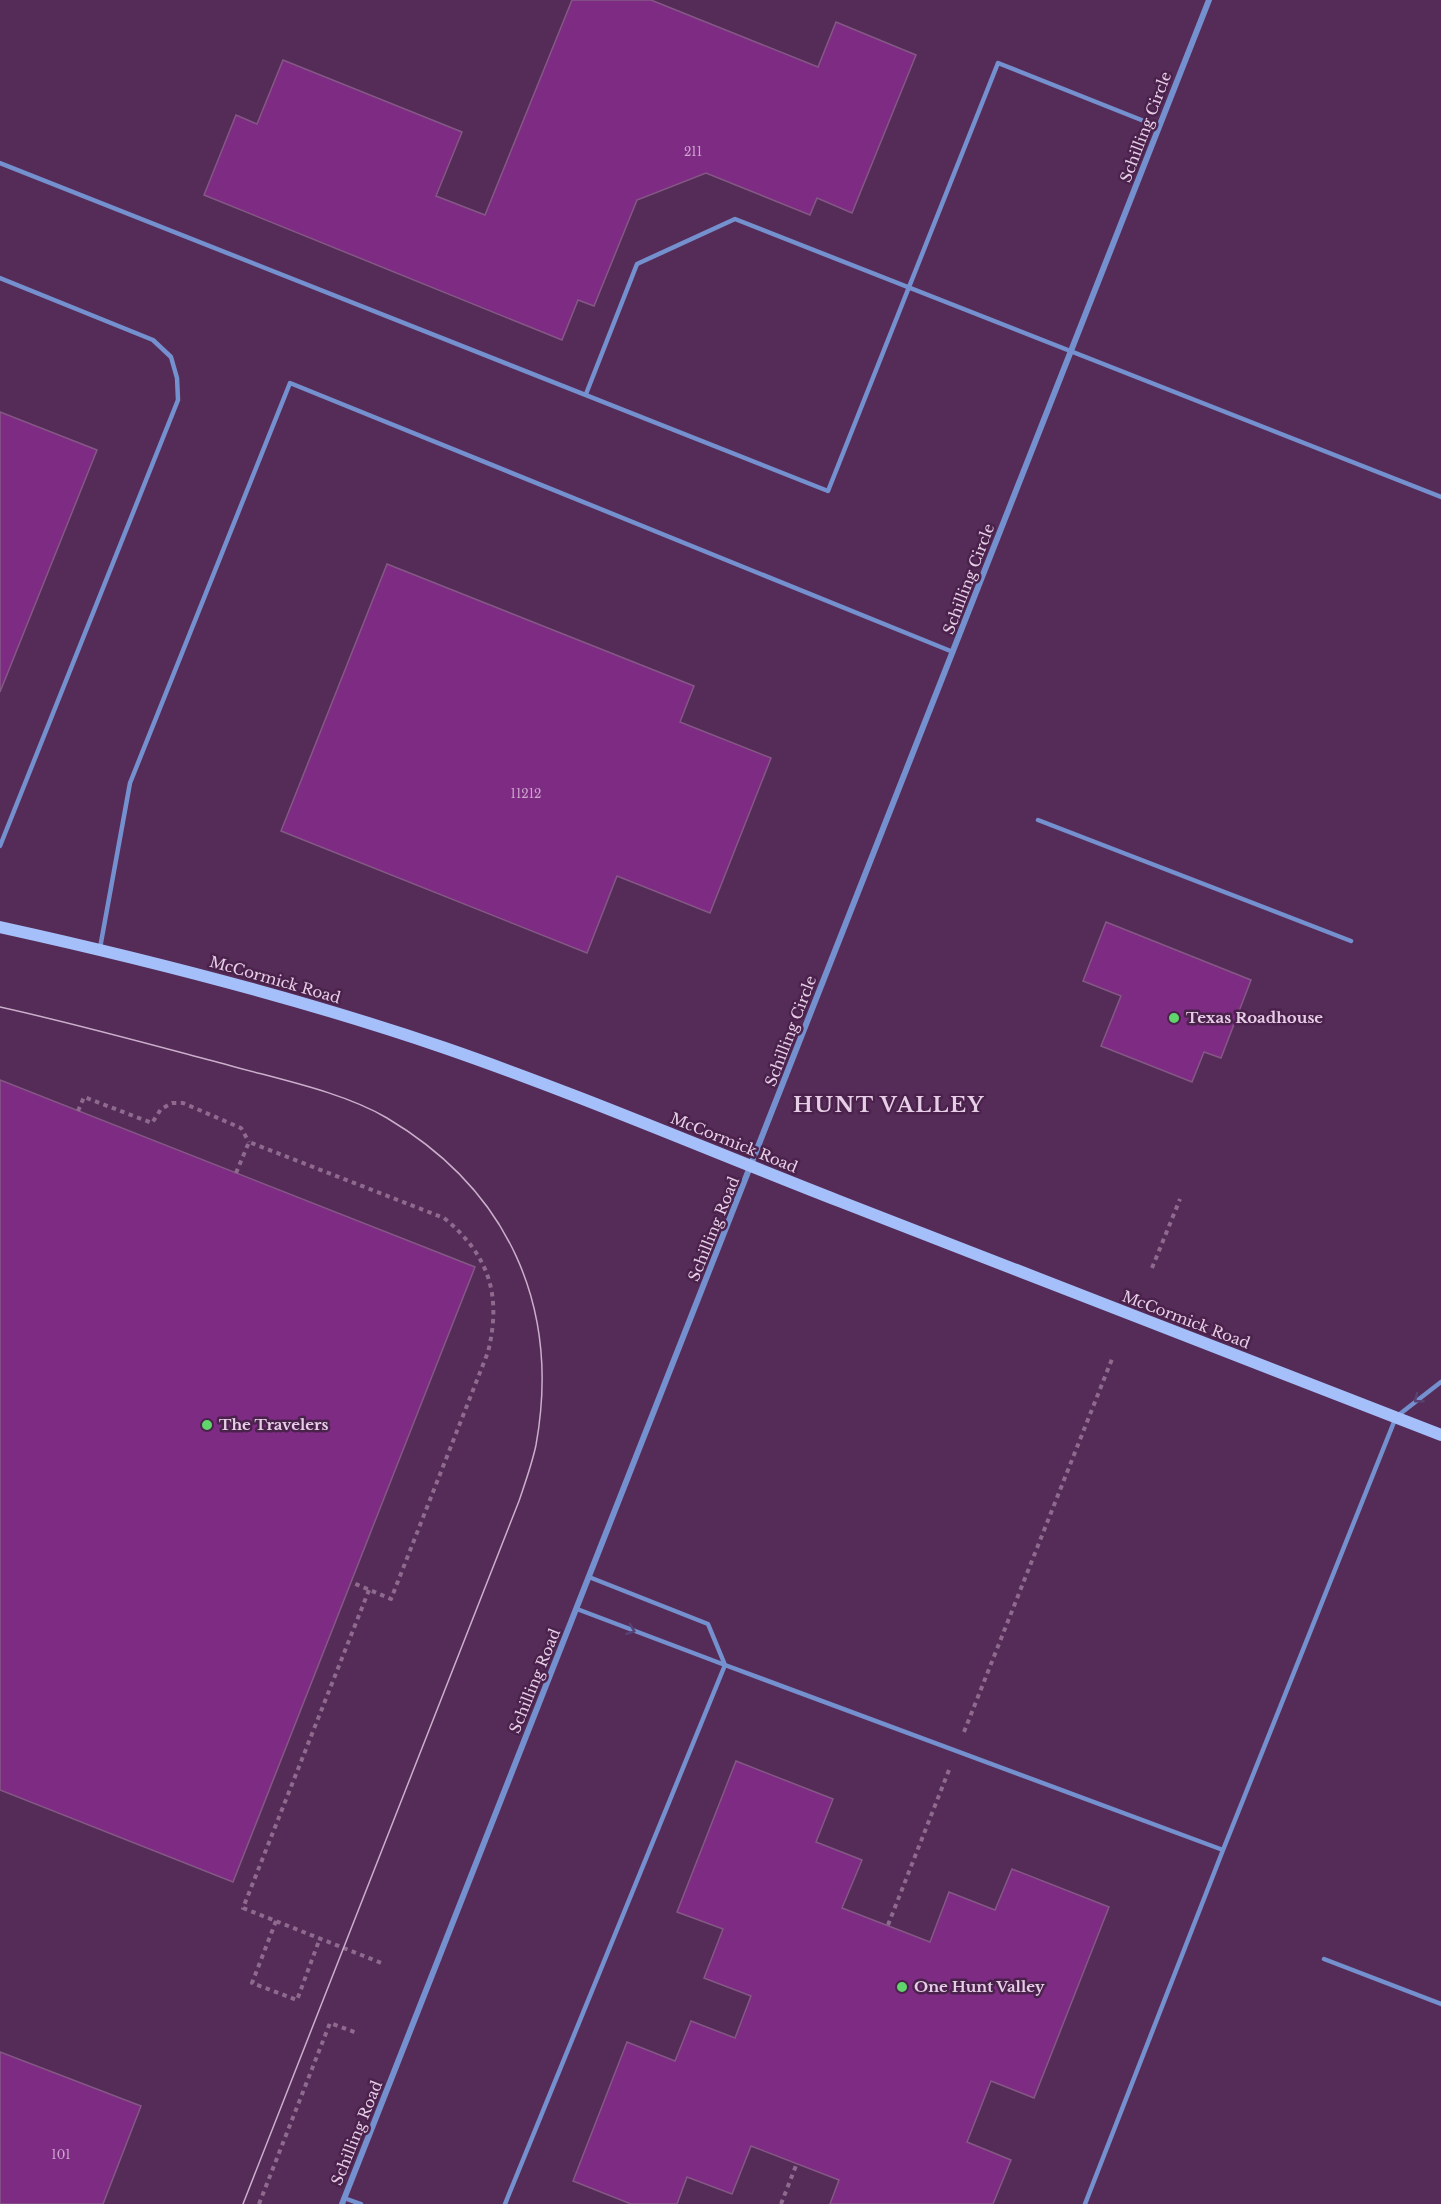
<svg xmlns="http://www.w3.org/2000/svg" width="1441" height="2204" viewBox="0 0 1441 2204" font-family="'Libre Baskerville',serif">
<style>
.building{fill:#7e2b83;stroke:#845885;stroke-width:1.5}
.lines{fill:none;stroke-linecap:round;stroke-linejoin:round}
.path{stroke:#8d6a8e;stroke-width:4;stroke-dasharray:4.5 4.5;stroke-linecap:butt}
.lane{stroke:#7490ce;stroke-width:4.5}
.street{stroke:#7490ce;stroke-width:6}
.secondary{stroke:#a4bffa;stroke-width:12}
.tram{stroke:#caaecb;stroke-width:1.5}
.oneway{stroke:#574373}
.poi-dot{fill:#5fd56b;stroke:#4a224c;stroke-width:2}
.labels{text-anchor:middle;stroke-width:5;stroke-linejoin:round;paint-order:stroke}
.number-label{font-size:12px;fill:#cda5ce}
.street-label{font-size:15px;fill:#e7cee7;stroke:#4a224c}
.poi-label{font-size:15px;font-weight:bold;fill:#e7cee7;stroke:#4a224c;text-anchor:start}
.district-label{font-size:21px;font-weight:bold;letter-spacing:1.5px;fill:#e7cee7;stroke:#4a224c}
</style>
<rect width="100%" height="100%" fill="#552c57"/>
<!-- building -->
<path class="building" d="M572,0H651L818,67L836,22L916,55L852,213L817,198L810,215L706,173L637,200L594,306L578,300L562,340L204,195L236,115L257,124L283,60L462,132L436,196L485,215Z
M0,412L97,450L0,692Z
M387,564L694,686L680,722L771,758L710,913L617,876L587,953L281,831Z
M1106,922L1251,980L1221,1058L1204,1052L1192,1082L1101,1046L1121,996L1083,981Z
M0,1080L475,1267L233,1882L0,1790Z
M736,1761L833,1799L816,1842L862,1860L842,1908L930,1942L949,1892L995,1910L1012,1869L1109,1907L1034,2098L991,2081L967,2142L1011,2160L993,2204H830L839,2180L751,2146L732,2194L687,2177L677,2204H631L573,2181L627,2042L675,2061L691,2021L735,2038L751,1996L704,1978L723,1929L677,1912Z
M0,2052L141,2106L103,2204H0Z"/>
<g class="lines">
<!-- path -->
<path class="path" d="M78,1111L84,1097L152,1123L161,1109L172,1103H183L241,1128L249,1142
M236,1173L249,1142L444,1218C489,1255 502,1295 488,1352L391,1599L351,1582
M1152,1268L1180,1199
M369,1590L243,1908L384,1964
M964,1732L1112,1359
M276,1921L252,1983L297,2000L320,1938
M888,1925L949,1770
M259,2204L330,2023L357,2033
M781,2204L797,2163"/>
<!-- lane -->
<path class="lane" d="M0,163L828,491L998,63L1159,127
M0,278L153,340L171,357L177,378L178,400L0,846
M586,394L637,264L735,219L1441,497
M1038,820L1351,941
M100,948L130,783L290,383L953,652
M577,1609L725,1665L708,1624L589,1577
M1324,1959L1441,2004
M344,2198L361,2204
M505,2204L725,1665L1223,1850
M1085,2204L1223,1850L1396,1417L1441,1382"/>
<!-- street -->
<path class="street" d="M342,2204L1209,0"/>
<!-- secondary -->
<path class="secondary" d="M0,927C150,960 299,998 445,1048C578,1094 708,1150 839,1201C1040,1279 1240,1357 1441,1435"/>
<!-- tram -->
<path class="tram" d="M0,1007C77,1024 152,1045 228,1065C278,1079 343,1092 387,1118C508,1190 561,1306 536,1445C532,1464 525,1483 519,1501L243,2204"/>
</g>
<!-- one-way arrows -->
<defs><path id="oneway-chevron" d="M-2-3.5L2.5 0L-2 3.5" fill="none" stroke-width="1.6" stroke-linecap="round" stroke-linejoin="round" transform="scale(1.5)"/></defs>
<g class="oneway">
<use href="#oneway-chevron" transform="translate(1418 1399) rotate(142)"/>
<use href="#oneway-chevron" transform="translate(631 1630) rotate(20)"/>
</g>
<!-- markers -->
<g class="poi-dot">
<circle cx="1174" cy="1018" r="6"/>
<circle cx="207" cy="1425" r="6"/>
<circle cx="902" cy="1987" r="6"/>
</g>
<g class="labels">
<!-- number labels -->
<g class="number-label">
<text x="693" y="156">211</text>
<text x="526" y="798">11212</text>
<text x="61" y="2159">101</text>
</g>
<!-- street labels -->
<g class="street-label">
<text transform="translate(1146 127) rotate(-69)" y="5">Schilling Circle</text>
<text transform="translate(969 579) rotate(-69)" y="5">Schilling Circle</text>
<text transform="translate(275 980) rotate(16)" y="5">McCormick Road</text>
<text transform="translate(791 1031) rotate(-69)" y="5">Schilling Circle</text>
<text transform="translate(734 1143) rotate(22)" y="5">McCormick Road</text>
<text transform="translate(714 1229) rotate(-68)" y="5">Schilling Road</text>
<text transform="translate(1186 1320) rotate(21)" y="5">McCormick Road</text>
<text transform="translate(535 1681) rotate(-68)" y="5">Schilling Road</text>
<text transform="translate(357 2133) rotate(-68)" y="5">Schilling Road</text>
</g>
<!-- poi labels -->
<g class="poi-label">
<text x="1186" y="1023">Texas Roadhouse</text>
<text x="219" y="1430">The Travelers</text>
<text x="914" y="1992">One Hunt Valley</text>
</g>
<!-- district labels -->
<g class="district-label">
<text x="889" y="1112">HUNT VALLEY</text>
</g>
</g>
</svg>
